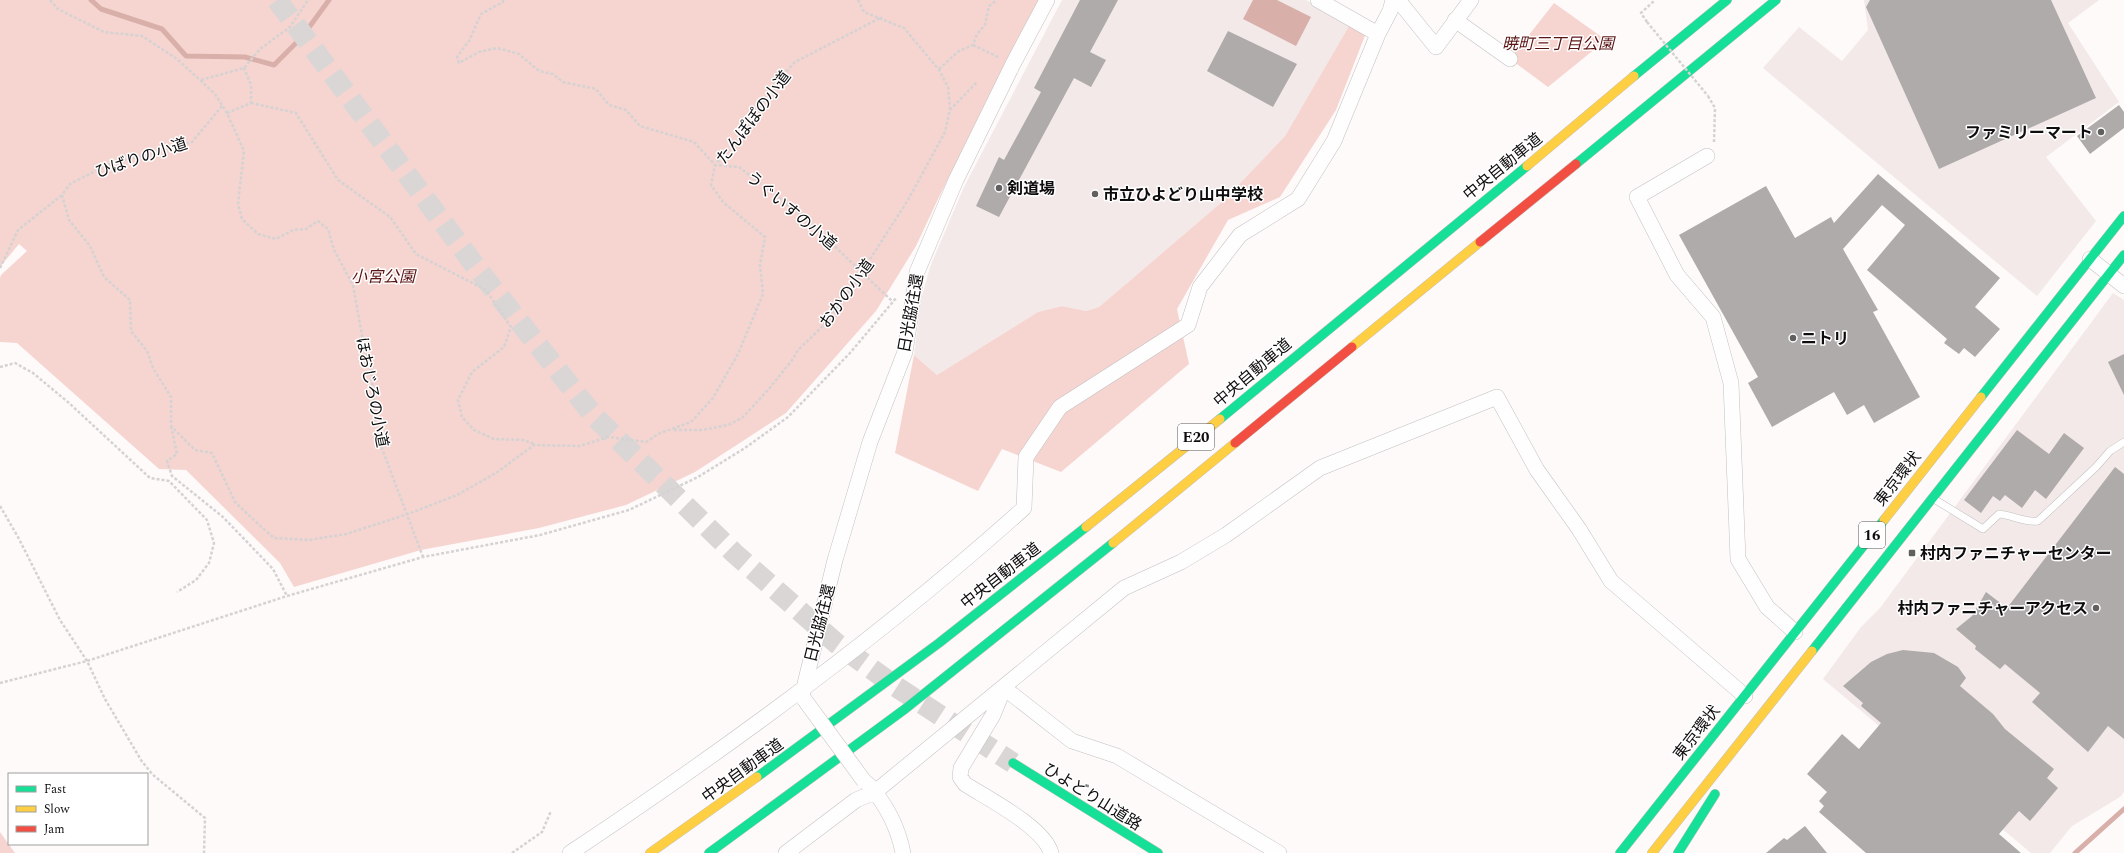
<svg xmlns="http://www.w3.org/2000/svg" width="2124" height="853" viewBox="0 0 2124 853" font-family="Spectral,'Noto Sans JP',serif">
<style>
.built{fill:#f2e9e8}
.green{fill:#f6d5d1}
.water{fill:#d9afaa}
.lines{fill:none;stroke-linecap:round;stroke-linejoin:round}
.stream{stroke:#d9afaa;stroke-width:5}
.building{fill:#aeabaa}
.secondary-tunnel{stroke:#dad6d6;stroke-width:21;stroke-dasharray:21 10;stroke-linecap:butt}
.lane-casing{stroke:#c3c0c0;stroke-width:8}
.street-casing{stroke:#c3c0c0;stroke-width:16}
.fast-casing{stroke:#c3c0c0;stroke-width:10}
.slow-casing{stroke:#c3c0c0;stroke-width:10}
.jam-casing{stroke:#c3c0c0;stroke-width:10}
.path{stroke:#d4d2d2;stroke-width:2.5;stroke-dasharray:3 2;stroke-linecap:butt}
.lane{stroke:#fffefe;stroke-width:7}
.street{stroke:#fffefe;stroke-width:15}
.fast{stroke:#16e098;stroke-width:9}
.slow{stroke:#ffcf43;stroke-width:9}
.jam{stroke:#f24e42;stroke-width:9}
.street-bridge-casing{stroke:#c3c0c0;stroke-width:16;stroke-linecap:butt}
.path-bridge{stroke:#d4d2d2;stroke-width:2.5;stroke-dasharray:3 2;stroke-linecap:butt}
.street-bridge{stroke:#fffefe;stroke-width:15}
.poi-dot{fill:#625f5f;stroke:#fff;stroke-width:1.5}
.labels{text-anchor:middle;stroke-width:3;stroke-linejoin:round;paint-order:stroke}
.shield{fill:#fff;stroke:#565555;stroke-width:1}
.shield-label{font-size:15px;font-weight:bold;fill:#0e0c0c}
.park-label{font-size:16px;font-style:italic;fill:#5a1312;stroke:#fff}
.street-label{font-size:16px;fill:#0e0c0c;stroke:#fff}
.poi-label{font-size:16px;font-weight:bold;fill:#0e0c0c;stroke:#fff;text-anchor:start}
</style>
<rect width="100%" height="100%" fill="#fefafa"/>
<!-- built -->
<path class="built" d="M1062,0H1306L1349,26L1285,136L1223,201L1099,307L1086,311L1062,306L1038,312L937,375L914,355L921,300L930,267L964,187Z
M1864,0H2099L2068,23L2119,102L2046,157L2096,221L2037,296L1763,68L1799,27L1842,61L1868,30Z
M2113,293L2124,300V792L2120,797L2072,826L2050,853H2031L1823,679L1861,627L1880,608Z"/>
<!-- green -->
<path class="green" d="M0,0H1040L939,197L916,246L876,311L786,413L695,472L626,505L539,528L421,550L294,587L280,563L186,470L159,469L17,343L0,342V278L1,275L27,251L19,244L0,267Z
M1554,3L1606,40L1548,87L1510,59Z
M1349,26L1366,33L1336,110L1280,197L1228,220L1177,309L1189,364L1061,472L1002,449L978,491L895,453L914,355L937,375L1038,312L1062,306L1086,311L1099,307L1223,201L1285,136Z
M0,832L15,853H0Z"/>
<!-- water -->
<path class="water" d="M1253,0H1277L1311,17L1296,46L1243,19Z"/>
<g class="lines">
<!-- stream -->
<path class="stream" d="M91,0L101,9L162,29L186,56L245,57L274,65L302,37L329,0
M2075,853L2124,809"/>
</g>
<!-- building -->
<path class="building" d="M1080,0H1118L1090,52L1106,60L1091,87L1074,78L999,217L976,206L999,157L1004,160L1041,92L1034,88Z
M1870,0H2051L2096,98L1939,169L1866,7Z
M1228,31L1297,64L1273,107L1207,71Z
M2119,105L2124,112V128L2090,154L2077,136Z
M1878,174L2000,278L1975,307L2000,329L1975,357L1964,348L1959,354L1944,343L1947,339L1867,270L1905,225L1882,205L1843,249L1878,310L1873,312L1920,397L1874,423L1864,405L1847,415L1834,392L1772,427L1748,383L1758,377L1679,235L1766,186L1795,238L1831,217L1834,223Z
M2124,354V395L2108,362Z
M2017,430L2049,454L2064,433L2084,448L2046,499L2035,490L2022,508L2005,495L2000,501L1993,496L1981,513L1964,500Z
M2115,467L2124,474V739L2108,726L2088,752L2032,702L2040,693L2005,664L2000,669L1975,649L1976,646L1956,629L1972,616L1986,592L2007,608Z
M1903,650L1934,653L1958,667L1966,678L1960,686L1993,714L2005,729L2054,769L2047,778L2058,788L2030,821L2019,811L1999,834L2021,853H1866L1819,812L1824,806L1819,801L1827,792L1807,774L1842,734L1859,749L1881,723L1861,706L1863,703L1843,686L1871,662L1887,654Z
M1805,826L1827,853H1766L1784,838L1787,840Z"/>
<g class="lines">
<!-- secondary-tunnel -->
<path class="secondary-tunnel" d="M277,0L476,267L594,416L734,553L836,643L895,686L1013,763"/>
<defs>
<path id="lane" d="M1934,499L1983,529L1999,514C2012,515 2025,523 2038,521L2096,467L2110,451L2124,442"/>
<path id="street" d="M1318,0L1378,34L1390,11L1393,0
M1398,0L1436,47L1471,0
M1455,20L1510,59
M1707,156L1637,197L1677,275L1713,317L1731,383L1738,559L1767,607L1795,632
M2090,259L2124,286
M803,692L835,560L870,442L905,352L917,272L956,180L1013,64L1047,0
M868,784C886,804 898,827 903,853
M570,853C728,748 883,635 1024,508L1026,457L1060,407L1188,325L1200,287L1240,235L1298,199L1334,141L1378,34
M786,853L856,800L875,792L1124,588L1181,562L1226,535L1320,468L1497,397L1537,470L1579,529L1611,581L1745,696
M1051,853C1044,827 988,799 965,784L960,777L961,768L993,715L1004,688L1072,741L1117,756L1279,853"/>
<path id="fast" d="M1634,76L1727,0
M1576,164L1776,0
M1981,397L2124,216
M1220,419L1527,166
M1812,651L2124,255
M1013,763L1158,853
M757,777L939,643L1086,527
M709,853L905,709L1113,543
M1620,853L1884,520
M1678,853L1715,794"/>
<path id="slow" d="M1527,166L1634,76
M1352,347L1480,242
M1884,520L1981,397
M1086,527L1220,419
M1113,543L1235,443
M650,853L757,777
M1652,853L1812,651"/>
<path id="jam" d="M1480,242L1576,164
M1235,443L1352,347"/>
</defs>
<!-- lane casing -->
<use href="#lane" class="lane-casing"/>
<!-- street casing -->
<use href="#street" class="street-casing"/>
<!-- fast casing -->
<use href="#fast" class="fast-casing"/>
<!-- slow casing -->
<use href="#slow" class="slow-casing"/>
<!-- jam casing -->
<use href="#jam" class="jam-casing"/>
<!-- path -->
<path class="path" d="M50,0L58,9L104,32L142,36L177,59L215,94L227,113L244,151L238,204L242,219L258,234L276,239L293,230L306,229L318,221L328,229L334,250L353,285L363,341L370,362L378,438L423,557
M503,0V2L481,14L469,41L457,57L459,63L479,52L497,48L519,54L539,71L553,74L563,82L596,89L609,105L626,110L640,126L694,142L715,165L739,167L804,217L893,302
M858,0L864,12L904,28L939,70L948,87L950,109
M1647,22L1641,13L1655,0
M973,45L1000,58
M939,69L959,51L973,45L977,34L985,25L989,6L997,0
M201,80L244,68L260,49L290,27L308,0
M1708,96L1715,108L1714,142
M251,103L296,113L338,180L390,217L416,254L486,290L511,327L504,347L472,372L458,400L462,417L474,430L494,439L523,440L534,444
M222,106L192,142L107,165L70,184L62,195L69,220L90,246L104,277L130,300L131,331L147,351L153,368L171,397V426L195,450L212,453L235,502L256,522L274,538L309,540L346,534L408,514L457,495L496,473L534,445L580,446L608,437L646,442L660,433L691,422L713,398L738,354L763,294L760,265L765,237L723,202L711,185L715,165L754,121L770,89L795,62L882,17
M227,113L251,103V85L244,68
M0,268L18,230L62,195
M0,367L15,363L33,373L69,403L150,478L169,481L207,520L214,543L209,563L196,580L177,592
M171,426L177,454L167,461L172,476L223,517L273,569L287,596
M674,430H702L728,425L742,418L768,390L793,359L798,350L824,325L849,292L908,200L945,132L950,110L977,82
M0,506L18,537L60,620L87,661L105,699L141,760L152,774L205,818L204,853
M0,683L87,661L287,596L423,557L540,535L629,510L698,477L745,448L788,417L850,353L897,297
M512,853L542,832L551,811"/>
<!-- lane -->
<use href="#lane" class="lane"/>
<!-- street -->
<use href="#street" class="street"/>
<!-- fast -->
<use href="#fast" class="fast"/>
<!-- slow -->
<use href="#slow" class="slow"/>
<!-- jam -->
<use href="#jam" class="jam"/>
<defs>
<path id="street-bridge" d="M804,699L864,781"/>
</defs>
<!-- street-bridge casing -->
<use href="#street-bridge" class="street-bridge-casing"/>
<!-- path-bridge -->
<path class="path-bridge" d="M1647,22L1708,96"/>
<!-- street-bridge -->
<use href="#street-bridge" class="street-bridge"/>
</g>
<!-- markers -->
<g class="poi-dot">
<circle cx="2101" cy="132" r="4"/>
<circle cx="999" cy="188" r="4"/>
<circle cx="1095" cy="194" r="4"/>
<circle cx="1793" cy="338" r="4"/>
<rect x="1908" y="549" width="8" height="8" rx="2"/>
<circle cx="2096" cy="608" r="4"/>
</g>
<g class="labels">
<!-- shield labels -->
<g class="shield">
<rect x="1178" y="424" width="36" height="26" rx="3"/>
<rect x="1859" y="522" width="26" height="26" rx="3"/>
</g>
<g class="shield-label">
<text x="1196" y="442">E20</text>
<text x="1872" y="540">16</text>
</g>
<!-- park labels -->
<g class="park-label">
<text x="1558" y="49">暁町三丁目公園</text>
<text x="383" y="282">小宮公園</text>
</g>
<!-- street labels -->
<g class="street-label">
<text transform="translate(753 117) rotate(-53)" y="6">たんぽぽの小道</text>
<text transform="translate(141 157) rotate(-18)" y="6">ひばりの小道</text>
<text transform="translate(1502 166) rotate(-39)" y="6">中央自動車道</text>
<text transform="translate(792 210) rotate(40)" y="6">うぐいすの小道</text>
<text transform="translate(846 293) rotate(-54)" y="6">おかの小道</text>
<text transform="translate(910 313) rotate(-80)" y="6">日光脇往還</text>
<text transform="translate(1252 372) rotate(-40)" y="6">中央自動車道</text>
<text transform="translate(373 392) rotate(79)" y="6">ほおじろの小道</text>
<text transform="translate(1897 478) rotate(-52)" y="6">東京環状</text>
<text transform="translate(1000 575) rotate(-38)" y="6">中央自動車道</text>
<text transform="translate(819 623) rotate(-76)" y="6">日光脇往還</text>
<text transform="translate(1696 732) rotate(-52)" y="6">東京環状</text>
<text transform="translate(742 770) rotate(-36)" y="6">中央自動車道</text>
<text transform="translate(1093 796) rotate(32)" y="6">ひよどり山道路</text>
</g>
<!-- poi labels -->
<g class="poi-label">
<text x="2093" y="138" text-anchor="end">ファミリーマート</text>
<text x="1007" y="194">剣道場</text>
<text x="1103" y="200">市立ひよどり山中学校</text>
<text x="1801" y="344">ニトリ</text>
<text x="1920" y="559">村内ファニチャーセンター</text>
<text x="2088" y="614" text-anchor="end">村内ファニチャーアクセス</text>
</g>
</g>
<!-- legend -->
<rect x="8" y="773" width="140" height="72" fill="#ffffff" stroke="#9f9e9e"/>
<rect x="16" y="786" width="20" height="6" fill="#16e098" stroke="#9f9e9e"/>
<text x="44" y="793" font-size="12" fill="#0e0c0c">Fast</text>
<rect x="16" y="806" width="20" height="6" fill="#ffcf43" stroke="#9f9e9e"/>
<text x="44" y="813" font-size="12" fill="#0e0c0c">Slow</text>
<rect x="16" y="826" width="20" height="6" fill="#f24e42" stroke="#9f9e9e"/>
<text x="44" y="833" font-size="12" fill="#0e0c0c">Jam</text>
</svg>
